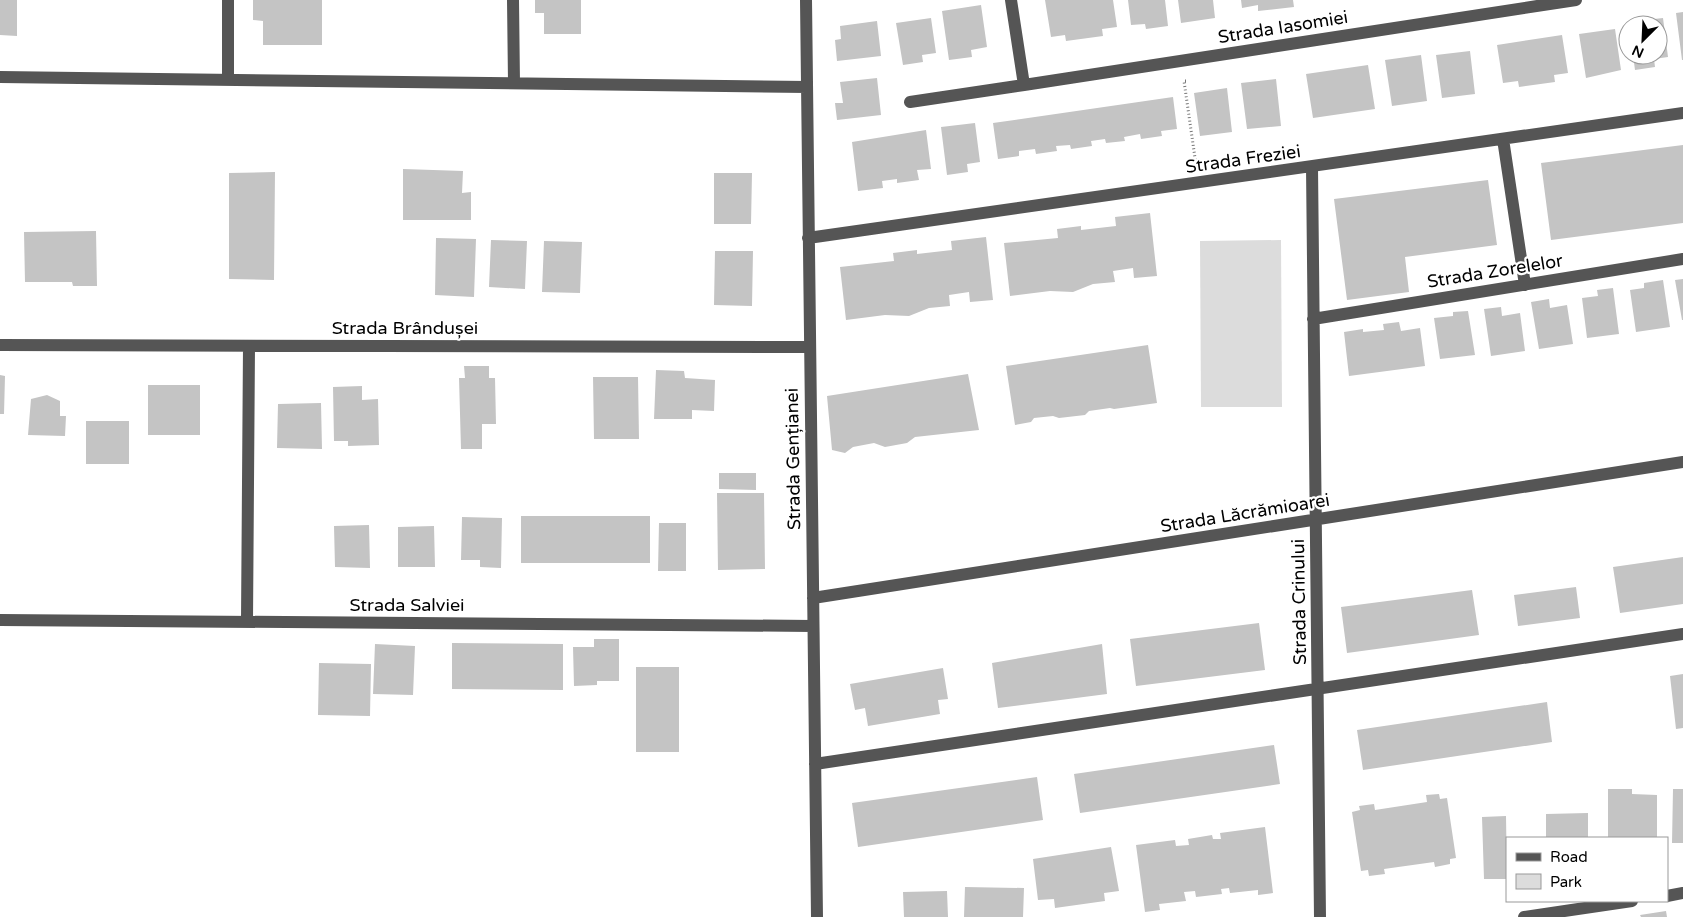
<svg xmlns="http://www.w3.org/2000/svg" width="1683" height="917" viewBox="0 0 1683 917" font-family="'Varela Round',sans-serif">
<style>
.green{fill:#dcdcdc}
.building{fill:#c4c4c4}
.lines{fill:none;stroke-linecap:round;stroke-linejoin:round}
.path{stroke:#777;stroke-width:3;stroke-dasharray:1 2.5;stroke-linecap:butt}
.minor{stroke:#555;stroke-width:12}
.labels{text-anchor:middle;stroke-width:4.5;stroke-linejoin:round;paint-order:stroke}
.street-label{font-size:18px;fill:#000;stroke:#fff}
</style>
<rect width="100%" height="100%" fill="#fff"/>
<!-- green -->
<path class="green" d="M1281,240L1282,407H1201L1200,241Z"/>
<!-- building -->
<path class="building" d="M0,0H17V36L0,35Z
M253,0H322V45H263V21L253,20Z
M535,0H581V34H544V13H535Z
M1045,0H1113L1117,27L1102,29L1103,36L1066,41L1065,35L1051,37Z
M1128,0H1165L1168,26L1146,29L1145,24L1131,25Z
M1178,0H1213L1215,18L1181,23Z
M1241,0H1293L1294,7L1258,11V5L1242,8Z
M981,5L987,47L971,50L972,57L949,60L942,11Z
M1683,12V60H1682L1676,13Z
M931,18L936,53L922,55L923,62L903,65L896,23Z
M1663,18L1668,57L1654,59L1655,67L1635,70L1633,55H1658V25H1628V22Z
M877,21L881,56L837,61L835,40L841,39L840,26Z
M1615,29L1621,70L1586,78L1579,34Z
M1562,35L1568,73L1554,75L1555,82L1519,87L1518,81L1503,83L1497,45Z
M1470,51L1475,94L1442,98L1436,55Z
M1421,55L1427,101L1392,106L1385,60Z
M1368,65L1375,109L1313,118L1306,74Z
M877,78L881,115L837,120L835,103H843L840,82Z
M1276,79L1281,126L1247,129L1241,83Z
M1227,88L1232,132L1200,136L1194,93Z
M1173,97L1177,129L1161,131L1162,136L1141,139L1140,134L1124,137L1125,141L1106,143L1105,139L1091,141L1092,146L1071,149L1070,145L1056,146L1057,151L1036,154L1035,149L1019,151V156L998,159L993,123Z
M975,123L980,162L967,164L968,172L947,175L941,127Z
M926,130L931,169L917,170L919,180L897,183V179L882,181L883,188L858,191L852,142Z
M1683,145V223L1551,240L1541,163Z
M403,169L463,171L462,193L471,192V220H403Z
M275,172L274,280L229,279V173Z
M714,173H752L751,224H714Z
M1488,180L1497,245L1405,257L1409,292L1347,300L1334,199Z
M1150,213L1157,276L1134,278L1133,268L1113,271L1115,282L1093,284L1073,292L1050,291L1010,296L1004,243L1058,238L1057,229L1081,226V230L1116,226L1115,217Z
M96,231L97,286H73L72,282H25L24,232Z
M986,237L993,300L970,302L969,292L949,295L950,306L929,308L909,316L885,315L846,320L840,267L894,261L893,253L917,250V254L952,250L951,241Z
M436,238L476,239L474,297L435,295Z
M491,240L527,241L525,289L489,287Z
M544,241L582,242L580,293L542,292Z
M715,251H753L752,306L714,305Z
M1683,279V320H1682L1675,280Z
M1663,280L1670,327L1636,332L1630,290L1644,288V283Z
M1613,288L1619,334L1587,338L1582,298L1598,296L1597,290Z
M1549,299L1550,308L1567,305L1573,344L1539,349L1531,302Z
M1501,307L1502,316L1520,313L1525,351L1491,356L1484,309Z
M1468,311L1475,355L1440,359L1434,318L1453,316V312Z
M1399,322L1401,331L1420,328L1425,366L1349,376L1344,332L1363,329V332L1384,330L1383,324Z
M1148,345L1157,403L1114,409L1110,408L1089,411L1085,415L1059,418L1053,416L1034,418L1031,422L1015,425L1006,366Z
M464,366H489V378H495L496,424H482V449H461L459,378H465Z
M656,370L684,371L685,378L715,380L714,411L692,410V419H654Z
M968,374L979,430L915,437L907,443L885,447L874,443L853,447L845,453L832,450L827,396Z
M0,375L5,376L4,414H0Z
M593,377H638L639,439H594Z
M148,385H200V435H148Z
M362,386V400L378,399L379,445L348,446V441H334L333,387Z
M47,395L60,401V416H66L65,436L28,435L31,399Z
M321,403L322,449L277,448L278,404Z
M86,421H129V464H86Z
M719,473H756V490L719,489Z
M717,493H764L765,569L718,570Z
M521,516H650V563H521Z
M462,517L502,518L501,568L480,567V560H461Z
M659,523H686V571H658Z
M369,525L370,568L335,567L334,526Z
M434,526L435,567H398V527Z
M1683,557V604L1620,613L1613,567Z
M1576,587L1580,618L1518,626L1514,595Z
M1472,590L1479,635L1347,653L1341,607Z
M1259,623L1265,670L1136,686L1130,639Z
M594,639H619V681H597V685L574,686L573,647H594Z
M452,643L563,644V690L452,689Z
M375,644L415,646L413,695L373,694Z
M1102,644L1107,694L998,708L992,663Z
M319,663L371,664L370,716L318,715Z
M636,667H679V752H636Z
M943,668L948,699L938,700L940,714L868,726L865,708L855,710L850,684Z
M1683,674V728L1676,729L1670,676Z
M1547,702L1552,742L1363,770L1357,730Z
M1274,745L1280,784L1080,813L1074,774Z
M1037,777L1043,820L858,847L852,803Z
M1608,789H1632V794L1657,795V838H1608Z
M1673,789H1683V843H1672Z
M1439,794L1440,799L1447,798L1456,858L1450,859V864L1435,867L1434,862L1384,869L1385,874L1369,876L1368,870L1361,871L1352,812L1360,810L1359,806L1374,804L1375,810L1427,802L1426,795Z
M1588,813V838H1546V814Z
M1506,816L1507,879H1484L1482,817Z
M1265,827L1273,893L1258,895V890L1230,893L1229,888L1221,889L1222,894L1196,897L1195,891L1184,892L1186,901L1159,904L1160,910L1145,912L1136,845L1175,840L1176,846L1189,845L1188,839L1212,835L1213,839H1221L1220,833Z
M1111,847L1119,891L1104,893L1105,901L1055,908L1054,899L1038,900L1033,859Z
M965,887L1024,888L1023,917H964Z
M947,891L948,917H904L903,892Z
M1666,911L1667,917H1641L1640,915Z"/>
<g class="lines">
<!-- path -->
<path class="path" d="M1186,81H1184L1196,165"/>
<!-- minor -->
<path class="minor" d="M228,0V80
M513,0L514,83
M806,0L817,917
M1011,0L1024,85L1576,0
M0,77L807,87
M910,102L1024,85
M1503,139L1525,285
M1312,167L1320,917
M808,238L1683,113
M1313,319L1683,259
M0,345L809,347
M813,598L1683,462
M0,620L813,626
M247,621L249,346
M815,764L1683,634
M1667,896L1683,893
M1524,917L1632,901"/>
</g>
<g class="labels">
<!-- street labels -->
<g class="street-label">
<text transform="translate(1283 27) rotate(-9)" y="6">Strada Iasomiei</text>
<text transform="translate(1243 159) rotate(-8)" y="6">Strada Freziei</text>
<text transform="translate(1495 271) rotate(-9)" y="6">Strada Zorelelor</text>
<text x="405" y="334">Strada Brândușei</text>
<text transform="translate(793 459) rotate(-91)" y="6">Strada Gențianei</text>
<text transform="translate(1245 513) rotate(-9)" y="6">Strada Lăcrămioarei</text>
<text transform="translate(1299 602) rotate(-91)" y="6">Strada Crinului</text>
<text x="407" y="611">Strada Salviei</text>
</g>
</g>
<!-- legend -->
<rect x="1506" y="837" width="162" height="65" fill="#ffffff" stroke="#999999"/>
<rect x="1516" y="853" width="25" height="8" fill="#555555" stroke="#999999"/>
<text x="1550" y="862" font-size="15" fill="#000000">Road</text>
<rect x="1516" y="874" width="25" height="15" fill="#dcdcdc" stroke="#999999"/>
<text x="1550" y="887" font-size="15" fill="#000000">Park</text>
<!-- north arrow -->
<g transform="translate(1643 40) rotate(204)"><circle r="24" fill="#ffffff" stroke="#999999"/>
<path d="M0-4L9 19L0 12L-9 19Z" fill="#000000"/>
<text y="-8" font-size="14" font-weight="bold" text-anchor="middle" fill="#000000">N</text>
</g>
</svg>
